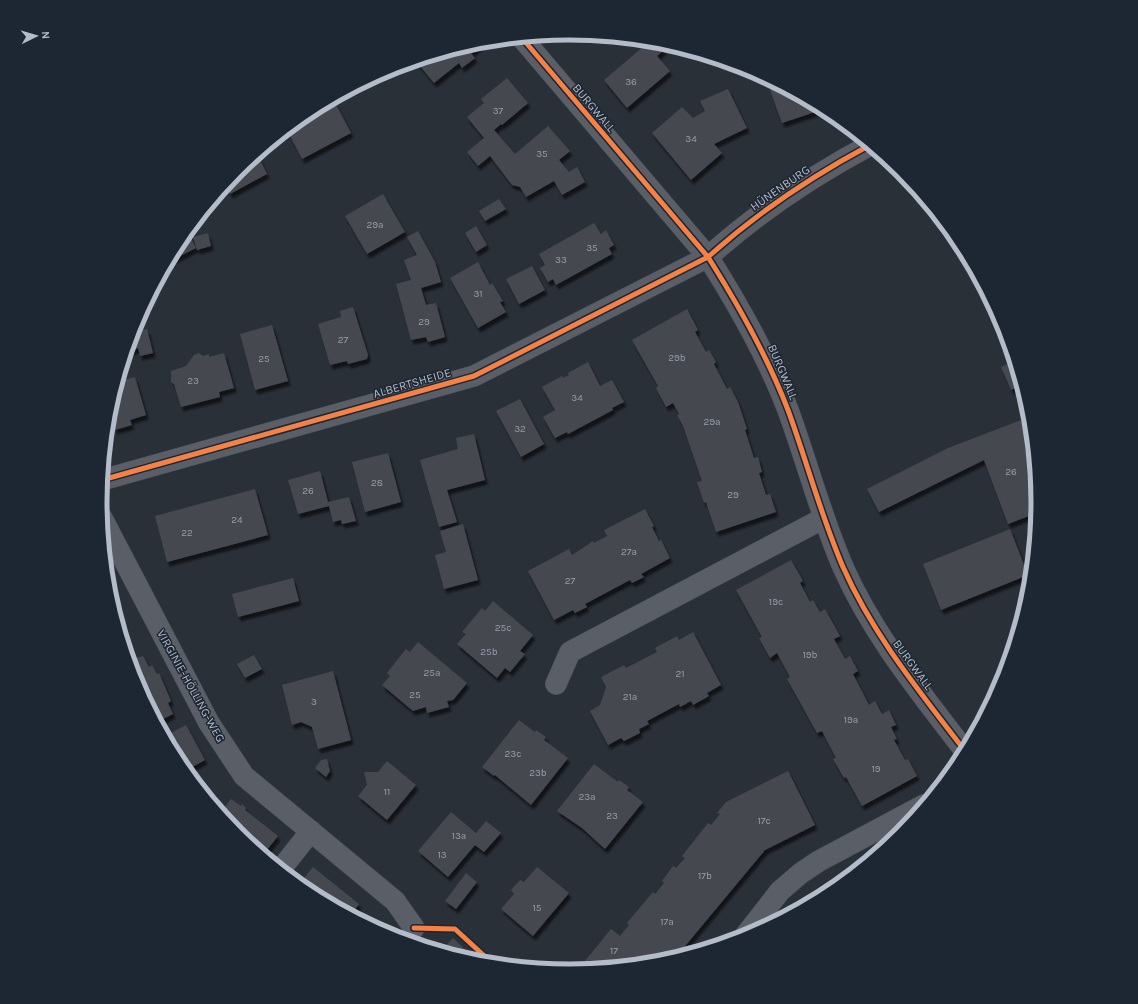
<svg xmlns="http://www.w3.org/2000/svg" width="1138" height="1004" viewBox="0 0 1138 1004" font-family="Karla,sans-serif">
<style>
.building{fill:#444950;filter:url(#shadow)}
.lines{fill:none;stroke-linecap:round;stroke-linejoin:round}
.street-casing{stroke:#484c53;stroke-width:22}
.street{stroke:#5a5e66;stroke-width:21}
.cycleway-casing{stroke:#1d2633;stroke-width:8}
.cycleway{stroke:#f48246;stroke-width:5}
.labels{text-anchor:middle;stroke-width:3;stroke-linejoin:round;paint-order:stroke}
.number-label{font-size:10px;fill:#989fab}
.street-label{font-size:12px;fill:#b4bcc9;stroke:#1d2633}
.rim{fill:none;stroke:#b4bcc9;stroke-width:5}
</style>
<defs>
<filter id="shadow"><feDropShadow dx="2.5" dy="4.5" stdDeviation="1" flood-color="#0009"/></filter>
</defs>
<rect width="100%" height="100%" fill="#2a3038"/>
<!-- building -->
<path class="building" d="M650,41L657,42L664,50L657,56L670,71L627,108L604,80Z
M477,42L480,46L471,53L475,58L462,68L459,63L434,83L416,61Z
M507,78L528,103L502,125L501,124L494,130L515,154L548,126L570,151L559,160L569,172L577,167L585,182L562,195L554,181L526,197L520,187L512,185L490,156L478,166L467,152L484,138L467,117L484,103L481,99Z
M781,86L810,101L824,109L782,123L770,90Z
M728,89L747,128L714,144L722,153L691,180L652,133L682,107L693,118L705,111L700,101Z
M333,99L351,133L302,159L287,130L310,116L309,112Z
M257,154L267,174L230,194L226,185L238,170Z
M383,194L405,232L367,254L345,216Z
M499,199L506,209L485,221L479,211Z
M594,223L601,234L606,230L614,245L609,248L612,254L556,285L553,279L548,282L540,268L545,265L539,254Z
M476,226L487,245L476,252L465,233Z
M418,231L435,262L441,282L421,288L426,305L436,303L445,337L428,342L426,337L411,340L396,284L411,280L404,260L417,255L407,237Z
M208,233L211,246L197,250L193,237Z
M189,234L196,248L168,262L179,241Z
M478,262L490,285L492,283L503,301L500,302L506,312L478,328L450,278Z
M532,266L545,290L519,304L506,279Z
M353,307L368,355L367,359L348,364L347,361L330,365L318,324L341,317L340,311Z
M687,309L698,330L695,332L706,352L709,350L716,362L714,364L727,389L730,387L738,402L747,429L745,430L754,458L758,457L762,472L759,473L766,495L770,494L776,512L716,532L706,502L704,503L697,482L702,481L683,426L677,415L679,414L673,403L666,407L656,388L658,386L632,340Z
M272,325L288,381L255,390L240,334Z
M147,329L153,353L140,356L138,348L126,353L133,330L135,332Z
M199,353L203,356L209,354V357L224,353L234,388L219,392L220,397L181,407L174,384L171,382V371L186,366L194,355Z
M1014,361L1021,385L1011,390L1001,367Z
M588,362L600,386L612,380L624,402L612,408L613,410L568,434L567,432L555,438L543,417L555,410L542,387L562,376L563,378L569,375L568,373Z
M121,372L123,380L135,377L146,415L130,420L132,425L115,430L114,425L107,427L109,410Z
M520,399L544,444L521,457L496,411Z
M1024,419L1032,439L1038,502L1037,513L1008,524L984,460L879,512L867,489L948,448Z
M474,434L485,480L447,490L457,522L439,527L420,460L458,449L456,438Z
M388,453L401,502L365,512L352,462Z
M320,471L328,502L349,497L356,521L342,524L341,520L333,522L329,506L298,514L288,480Z
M255,489L268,535L167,562L155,516Z
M645,509L654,526L652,527L659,541L661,540L670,558L641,574L644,577L632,583L630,580L585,604L587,607L575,613L573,610L554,620L528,571L569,549L572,555L593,541L594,543L607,536L604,530Z
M463,524L478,580L444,589L435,555L446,552L440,531Z
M1010,529L1028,575L941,610L923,564Z
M791,560L803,581L800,583L810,602L813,600L820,612L825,609L840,636L834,639L845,659L850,656L852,660L858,671L853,674L869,705L875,701L882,714L889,710L896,725L891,727L897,739L894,740L905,760L908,759L917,776L862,806L846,777L844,778L833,759L836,758L822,731L817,733L787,679L790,677L777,653L770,658L759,638L762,637L736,590Z
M293,578L299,601L238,617L232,594Z
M493,601L533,635L520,651L525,654L510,672L505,668L497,678L457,644L466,634L462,632L482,608L485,611Z
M693,632L721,685L707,693L709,696L693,705L691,701L680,707L679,704L647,721L649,724L639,729L640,733L624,741L621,738L608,745L590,711L600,705L606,687L601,677L624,665L626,668L657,652L655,648L677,636L679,640Z
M418,642L467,683L453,700L447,701L449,707L427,713L426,707L413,711L382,685L390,676L387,673L406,649L410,652Z
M254,655L262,669L245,678L237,664Z
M143,656L149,667L152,665L157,674L159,673L171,701L168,703L173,714L157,722L136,681L129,660Z
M333,671L351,740L318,749L312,727L301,722L292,725L282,685Z
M519,720L535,732L536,730L546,737L544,740L568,758L531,805L495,775L494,776L482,767Z
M186,725L205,760L187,770V773L179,762L165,736Z
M327,759L330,771L326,777L315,768L321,760Z
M387,761L416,785L387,820L358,796L367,785L364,772H378Z
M594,764L618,782L619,780L629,787L627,790L643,802L605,849L582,828L557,811Z
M788,771L815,825L765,850L676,957L660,962L580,970V967L611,929L620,936L629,925L627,923L653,892L655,894L664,883L662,881L673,866L676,868L685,858L682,856L708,823L711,825L720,814L717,813L726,802Z
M231,799L241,806L242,804L246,808L245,810L278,836L263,855L237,833L220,813Z
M451,812L476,833L486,821L501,833L484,852L475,845L448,877L418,851Z
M313,867L359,904L351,915L308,892L299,884Z
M537,867L569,893L533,936L501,909L514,894L511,890L520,880L524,882Z
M466,873L477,882L456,909L445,901Z
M835,886L829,892L795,911L802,904L801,903Z
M453,938L470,954L465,958L441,951Z"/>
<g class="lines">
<defs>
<path id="street" d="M522,38L708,257C739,306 767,355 788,410C807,462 821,516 843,567C873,635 920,692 965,751
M102,480L474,376L708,257C757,213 812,176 870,145
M102,518L209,723L244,776L395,901L414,928
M556,684L570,652L824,518
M281,869L311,831
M745,936L780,891L801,873L819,861L924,805"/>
</defs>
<!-- street casing -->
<use href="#street" class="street-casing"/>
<!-- street -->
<use href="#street" class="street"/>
<defs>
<path id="cycleway" d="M522,38L708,257C739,306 767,355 788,410C807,462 821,516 843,567C873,635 920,692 965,751
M102,480L474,376L708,257C757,213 812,176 870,145
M414,928L455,929L493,964"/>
</defs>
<!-- cycleway casing -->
<use href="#cycleway" class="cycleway-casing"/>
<!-- cycleway -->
<use href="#cycleway" class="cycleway"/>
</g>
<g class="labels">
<!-- number labels -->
<g class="number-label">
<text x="631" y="85">36</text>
<text x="498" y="114">37</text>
<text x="691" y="142">34</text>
<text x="542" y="157">35</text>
<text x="375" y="228">29a</text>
<text x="592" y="251">35</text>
<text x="561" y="263">33</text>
<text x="478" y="297">31</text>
<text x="424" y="325">29</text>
<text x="343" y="343">27</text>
<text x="677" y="361">29b</text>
<text x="264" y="362">25</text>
<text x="193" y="384">23</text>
<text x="577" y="401">34</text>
<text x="712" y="425">29a</text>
<text x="520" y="432">32</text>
<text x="1011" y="475">26</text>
<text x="377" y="486">28</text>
<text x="308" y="494">26</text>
<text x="733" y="498">29</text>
<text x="237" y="523">24</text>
<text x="187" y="536">22</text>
<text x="629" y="555">27a</text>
<text x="570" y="584">27</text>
<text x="776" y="605">19c</text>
<text x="503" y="631">25c</text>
<text x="489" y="655">25b</text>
<text x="810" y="658">19b</text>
<text x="432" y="676">25a</text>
<text x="680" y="677">21</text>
<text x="415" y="698">25</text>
<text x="630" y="700">21a</text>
<text x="314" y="705">3</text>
<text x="851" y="723">19a</text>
<text x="513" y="757">23c</text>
<text x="876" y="772">19</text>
<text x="538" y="776">23b</text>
<text x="387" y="795">11</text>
<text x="587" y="800">23a</text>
<text x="612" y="819">23</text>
<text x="764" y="824">17c</text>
<text x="459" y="839">13a</text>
<text x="442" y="858">13</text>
<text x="705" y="879">17b</text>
<text x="537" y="911">15</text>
<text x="667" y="925">17a</text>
<text x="614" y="954">17</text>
</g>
<!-- street labels -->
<g class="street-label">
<text transform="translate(594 108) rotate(50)" y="4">BURGWALL</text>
<text transform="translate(780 188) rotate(-35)" y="4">HÜNENBURG</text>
<text transform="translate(783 372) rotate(67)" y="4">BURGWALL</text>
<text transform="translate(412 383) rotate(-16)" y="4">ALBERTSHEIDE</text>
<text transform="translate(913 665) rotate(54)" y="4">BURGWALL</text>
<text transform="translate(191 686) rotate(61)" y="4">VIRGINIE-HÖLLING-WEG</text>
</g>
</g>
<!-- crop -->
<path d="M0 0H1138V1004H0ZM107 502a462 462 0 1 1 924 0a462 462 0 1 1-924 0Z" fill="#1d2633" fill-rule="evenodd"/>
<path class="rim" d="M107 502a462 462 0 1 1 924 0a462 462 0 1 1-924 0Z"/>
<!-- north arrow -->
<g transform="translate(36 36) rotate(85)" stroke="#1d2633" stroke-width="3" paint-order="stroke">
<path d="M0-3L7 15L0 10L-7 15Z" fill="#b4bcc9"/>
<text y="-6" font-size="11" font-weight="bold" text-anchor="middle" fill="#b4bcc9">N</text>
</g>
</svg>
